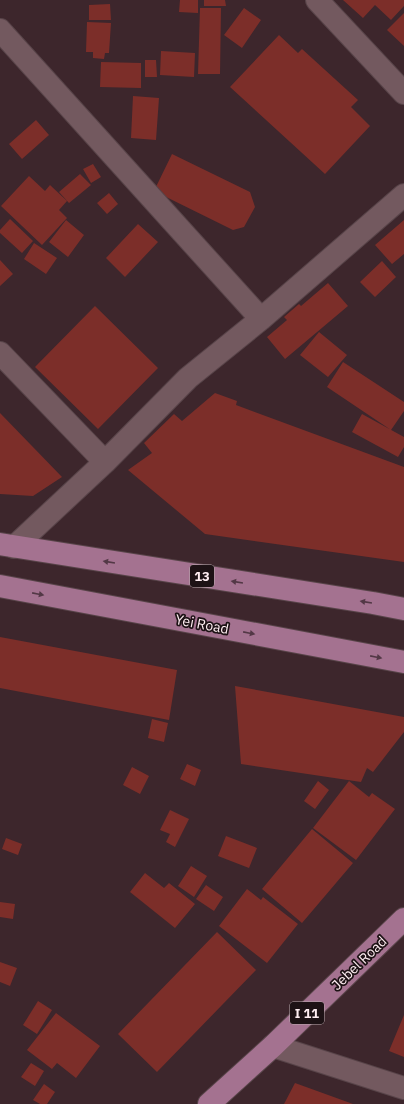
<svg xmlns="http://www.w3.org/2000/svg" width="404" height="1104" viewBox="0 0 404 1104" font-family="'IBM Plex Sans',sans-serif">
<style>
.building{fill:#7c2e29}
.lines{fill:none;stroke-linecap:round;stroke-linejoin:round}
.minor-casing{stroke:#584449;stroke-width:24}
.primary-casing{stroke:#584449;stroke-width:24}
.minor{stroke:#73595f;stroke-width:22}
.primary{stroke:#a47290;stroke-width:22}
.oneway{fill:#533846}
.labels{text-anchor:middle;stroke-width:3.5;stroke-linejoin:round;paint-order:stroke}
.shield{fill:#1d1215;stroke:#bbacb0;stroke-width:1}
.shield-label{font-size:13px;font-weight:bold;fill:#ffeef2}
.street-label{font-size:14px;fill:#ffeef2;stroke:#1d1215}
</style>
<rect width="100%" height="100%" fill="#3d262c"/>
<!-- building -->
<path class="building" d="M180,0H198V13L179,12Z
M204,0H225L226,6H204Z
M343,0H404V6L391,20L375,5L363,18Z
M110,4L111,20H89V5Z
M200,8H221L220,74H198Z
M244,8L261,20L242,48L224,35Z
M404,13V46L387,30Z
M87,22L111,23L109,53H105L104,59L93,58V52H86Z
M279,35L298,53L302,49L358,100L351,107L370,126L325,174L230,87Z
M161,51L195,53L194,77L160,75Z
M145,60H156L157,77H145Z
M101,62L141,63V88L100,87Z
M133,96L159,98L156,140L131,138Z
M36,120L49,135L22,159L9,144Z
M172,154L250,192L255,207L244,227L233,230L154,191Z
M93,164L101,177L91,183L83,169Z
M80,174L91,185L69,203L59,192Z
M29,176L45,191L50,185L67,201L59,210L67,218L42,245L1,206Z
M109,193L118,204L107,214L97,203Z
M10,219L33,241L22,253L0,233V230Z
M66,220L84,235L68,257L49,242Z
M404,220V254L392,264L375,245Z
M138,224L158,242L125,277L106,258Z
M34,243L57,258L46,274L24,259Z
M0,260L13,274L0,286Z
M382,261L396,277L375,297L360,282Z
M328,283L348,306L285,359L267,337L287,320L284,317L299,304L301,306Z
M95,306L158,368L98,429L35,367Z
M319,332L347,355L328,377L300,355Z
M343,362L404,402V411L391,430L327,387Z
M215,393L237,401L236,405L404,467V562L205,534L128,470L152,453L144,443L174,414L182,421Z
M0,413L62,477L33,496L0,494Z
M362,414L404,437V447L398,457L352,432Z
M0,637L177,670L169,720L0,688Z
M235,686L404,717V732L373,772L367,768L361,782L241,764Z
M152,719L168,723L164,742L148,738Z
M187,764L201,770L195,786L180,779Z
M132,767L149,776L140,794L123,785Z
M318,781L329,790L315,809L304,801Z
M349,781L369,797L372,793L395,809L356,860L313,828Z
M170,810L189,819L175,847L166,842L170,834L160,830Z
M312,829L353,863L302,923L262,889Z
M226,836L257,848L249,868L218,856Z
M6,838L22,844L18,855L2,849Z
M191,866L207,876L194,897L178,886Z
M145,873L164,888L169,883L195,904L175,928L130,892Z
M206,885L223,897L214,911L196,899Z
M247,889L261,900L263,897L298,924L267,963L219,926Z
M0,902L15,904L13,919L0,917Z
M217,932L256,970L157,1072L118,1034Z
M0,962L17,968L10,986L0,982Z
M38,1001L52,1010L37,1034L23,1025Z
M56,1013L100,1046L76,1078L57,1063L52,1069L27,1050Z
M404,1015V1057L389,1051Z
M31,1063L44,1071L35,1086L21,1077Z
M295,1083L353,1104H284Z
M44,1084L55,1092L47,1104H40L33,1100Z"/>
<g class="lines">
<defs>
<path id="minor" d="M317,0L404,93
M0,30L261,319
M0,353L105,462
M14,547L105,462L188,378L261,319L404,195
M273,1046L404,1088"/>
<path id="primary" d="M0,544L373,603L404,609
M0,586L404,662
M209,1104L273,1046L404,919"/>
</defs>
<!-- minor casing -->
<use href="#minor" class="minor-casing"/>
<!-- primary casing -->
<use href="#primary" class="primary-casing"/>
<!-- minor -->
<use href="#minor" class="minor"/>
<!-- primary -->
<use href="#primary" class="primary"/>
</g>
<!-- one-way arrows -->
<defs><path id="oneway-solid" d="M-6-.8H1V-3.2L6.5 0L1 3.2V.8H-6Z"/></defs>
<g class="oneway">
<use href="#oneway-solid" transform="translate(109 562) rotate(-171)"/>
<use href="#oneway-solid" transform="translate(237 582) rotate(-171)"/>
<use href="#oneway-solid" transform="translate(38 594) rotate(11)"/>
<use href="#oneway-solid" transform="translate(366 602) rotate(-171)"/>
<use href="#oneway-solid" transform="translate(249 633) rotate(11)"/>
<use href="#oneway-solid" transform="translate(376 657) rotate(11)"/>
</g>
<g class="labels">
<!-- shield labels -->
<g class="shield">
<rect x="190" y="565" width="24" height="22" rx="3"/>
<rect x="290" y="1002" width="34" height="22" rx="3"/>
</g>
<g class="shield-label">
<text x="202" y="581">13</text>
<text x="307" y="1018">I 11</text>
</g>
<!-- street labels -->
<g class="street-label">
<text transform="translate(202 624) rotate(11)" y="5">Yei Road</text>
<text transform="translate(359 963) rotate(-44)" y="5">Jebel Road</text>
</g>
</g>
</svg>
